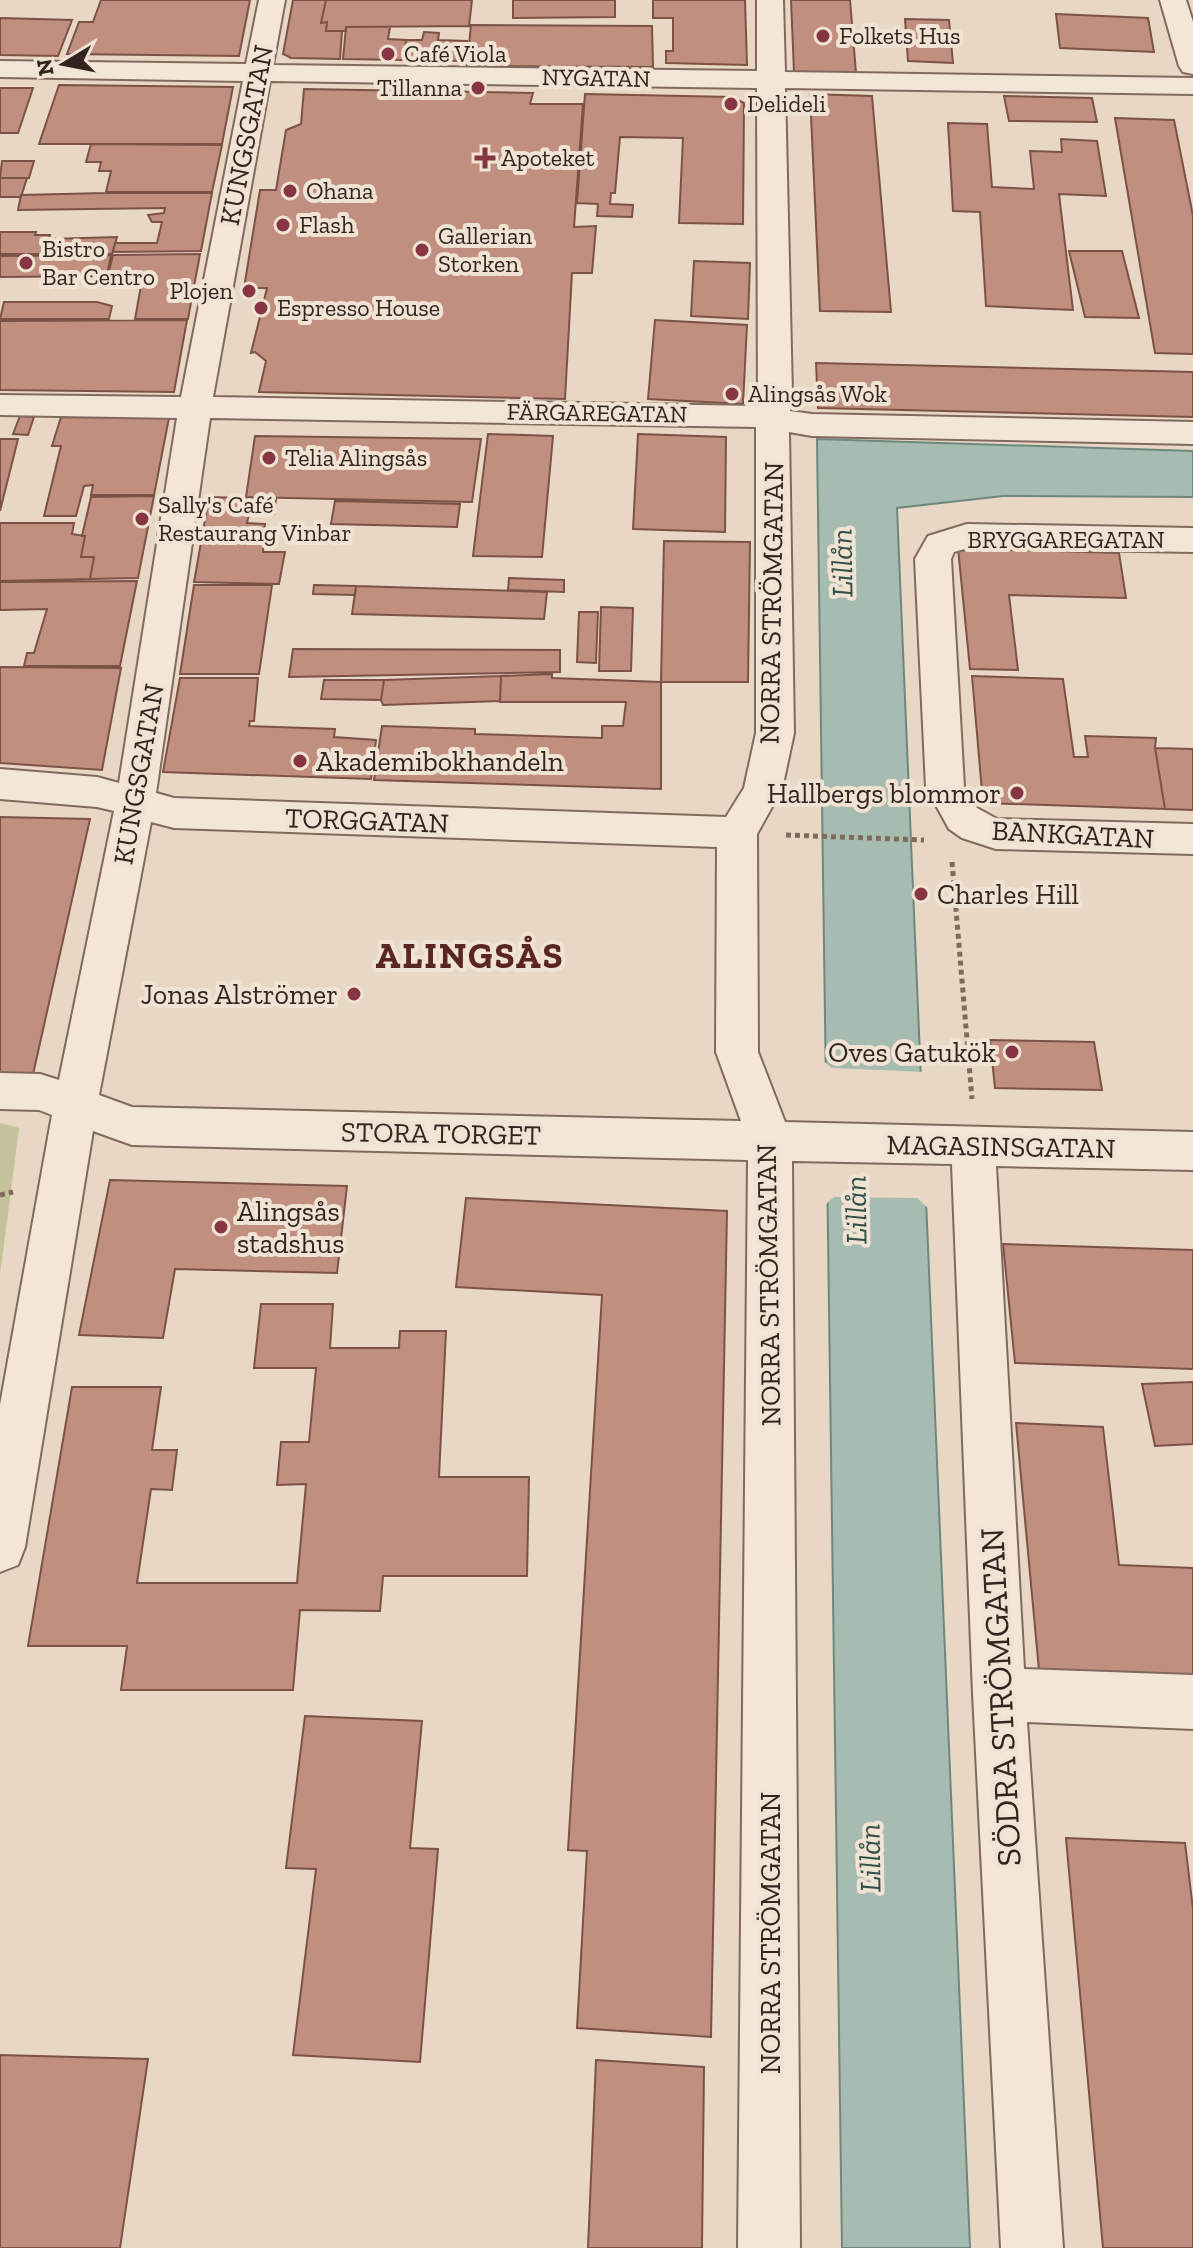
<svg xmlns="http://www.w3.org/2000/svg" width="1193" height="2248" viewBox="0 0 1193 2248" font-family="'Zilla Slab',serif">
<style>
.green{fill:#c4c29a}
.water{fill:#a6bcb1;stroke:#6e887d;stroke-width:2}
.pier{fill:#e8d7c5}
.building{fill:#c18f7f;stroke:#7c5246;stroke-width:2}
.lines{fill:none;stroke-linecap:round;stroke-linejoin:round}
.minor-casing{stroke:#806a5d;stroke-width:4}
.path{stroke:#806a5d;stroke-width:5;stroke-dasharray:5 4;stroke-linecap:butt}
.minor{fill:#f4e6d6;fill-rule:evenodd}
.poi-dot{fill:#873543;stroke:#f0e3d3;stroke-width:3}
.labels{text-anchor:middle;stroke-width:8;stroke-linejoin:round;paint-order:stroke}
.far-poi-label{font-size:24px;fill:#32251f;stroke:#f0e3d3;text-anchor:start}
.far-street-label{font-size:24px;fill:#32251f;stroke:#f0e3d3}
.street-label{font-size:28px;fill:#32251f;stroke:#f0e3d3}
.poi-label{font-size:28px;fill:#32251f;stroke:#f0e3d3;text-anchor:start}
.water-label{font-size:30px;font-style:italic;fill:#305049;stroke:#f0e3d3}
.near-street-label{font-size:34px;fill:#32251f;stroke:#f0e3d3}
.district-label{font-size:36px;font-weight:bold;letter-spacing:2px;fill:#592624;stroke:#f0e3d3}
</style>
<rect width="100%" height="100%" fill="#e8d7c5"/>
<!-- green -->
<path class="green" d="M0,1123L19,1128L0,1275Z"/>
<!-- water -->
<path class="water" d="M817,439L1193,451V497L1003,496L897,508L970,2248H842Z"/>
<!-- pier -->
<path class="pier" d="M822,1060L832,1068L925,1072L931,1211L917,1198L834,1197L824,1206Z"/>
<!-- building -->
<path class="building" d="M101,0H250L239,56L67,54L79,22H93Z
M293,0H326L321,23L327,22L326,31H342L340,59L291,58L283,54Z
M326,0H472L469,26L346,27V31H326L327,22L321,23Z
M513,0H615V17L513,18Z
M653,0H745L747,65L666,63V51H673V18H653Z
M791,0H850L856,73L794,72Z
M1056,14L1148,18L1154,52L1060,48Z
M0,18L72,20L58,56L0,55Z
M905,19L949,20L953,63L908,61Z
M471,25L652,26L653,67L467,66Z
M346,27H390L388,39L406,40L403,60L343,59Z
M424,32L439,33L438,40L467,41L465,61L403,60L406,40H422Z
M59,85L233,87L222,144H39Z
M0,88H33L18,133H0Z
M304,89L533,93L530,104H583L574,227L596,226L592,273H572L565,399L259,392L266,361L255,352L251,353L267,288H244L260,190H276L286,130L301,124Z
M585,94L733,97L744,103L743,224L679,223L683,138L620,137L615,193H611L610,204L633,205L632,217L597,216L598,204L577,203Z
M810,94L872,96L891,312L820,311Z
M1004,96L1092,98L1097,122L1009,121Z
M1115,118L1174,120L1193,216V354L1155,353Z
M948,123L987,124L992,187L1034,189L1030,151L1062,152L1061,139L1097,141L1106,196L1059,194L1073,310L986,306L980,212L953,211Z
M91,144L222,145L212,192H106L111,171H99L101,162H86Z
M2,161H34L29,178H0Z
M0,178H27L21,197H0Z
M105,193H212L201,251L113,252L115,243H157L162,222H152L148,215L164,213L165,208L18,210L21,195Z
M0,232H36L35,235H50L49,239L117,237L112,254H0Z
M1069,251H1122L1139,318L1085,317Z
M200,254L188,319H135L141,286L126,283L131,275H108L113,255Z
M111,255L107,276L0,277V256Z
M694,261L750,263L748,319L691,316Z
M4,302H97L112,306L109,319H0Z
M187,320L174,392L0,390V321Z
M655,320L747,325L743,404L648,399Z
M816,363L1193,372V417L818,408Z
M20,416L34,417L28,435L13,434Z
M61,417L169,418L154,495H91L93,485L84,486L76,516H44L61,446H52Z
M488,434L553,436L542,557L473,556Z
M638,434L726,437L725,532L633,529Z
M255,436L481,439L472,502L246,497Z
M0,439H18L0,511Z
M154,496L138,578L90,579L94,557H81L85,536H82L91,497Z
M209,497L276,499L274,514H249L247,523L265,524L263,552H285L279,584L194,582Z
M335,501L460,504L457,527L331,524Z
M0,523H74L72,534L85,536L81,557H94L90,579L0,581Z
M664,541L750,542L748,682H661Z
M958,548L1119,553L1126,598L1009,595L1018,670L970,669Z
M509,578L564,580V592L508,590Z
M137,581L120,666H24L27,653H34L47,609L0,610V582Z
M194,585H272L259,674H180Z
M314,585L356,586L355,595L313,594Z
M356,586L547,592L544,619L352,614Z
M601,607L633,608L631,671H599Z
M579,612H598L596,663L577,662Z
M293,649L560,650V672L289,677Z
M0,667L121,668L102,770L0,763Z
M552,674V678L661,682V789L374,780L382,726L475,729V734L602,738V726H623L626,702H500L501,676Z
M501,676L500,701L383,705L381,700L384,680Z
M972,676L1063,679L1074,757H1088L1085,736L1156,738L1155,748L1165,809L983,803Z
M180,678H258L254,721H250L249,726L335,729L334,737L376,740L371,779L163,772Z
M324,680H384L381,700L321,699Z
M1155,748L1193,749V810L1165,809Z
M0,817L90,819L30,1088L0,1087Z
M990,1040L1094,1042L1102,1090L995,1088Z
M110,1180L347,1186L337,1273L175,1269L163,1338L79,1335Z
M466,1198L727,1211L711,2037L577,2028L587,1851L568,1850L602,1295L456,1287Z
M1003,1244L1193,1250V1369L1015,1363Z
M261,1304H333L330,1348H399L400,1331H446L439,1477H529L527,1576H383L380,1611L300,1610L293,1690H121L127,1646H28L72,1387H161L152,1450H177L172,1490L151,1489L137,1583H297L306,1484L277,1485L281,1442H309L316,1368H254Z
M1193,1382V1444L1155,1446L1142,1384Z
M1016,1423L1103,1427L1119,1565L1193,1568V1676L1039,1670Z
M305,1716L422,1721L410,1848L438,1849L420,2062L293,2055L316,1869L286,1868Z
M1066,1838L1185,1843L1193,1909V2248H1103Z
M0,2055L148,2059L120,2248H0Z
M596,2060L704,2067L702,2248H588Z"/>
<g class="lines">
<defs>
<path id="minor" d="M259,0H285L273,65L757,71V0H783L785,72L1193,78V94L785,88L792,394L790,411L812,414L1193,422V444L812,436L789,432L794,733L782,789L757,834L758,1052L785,1122L1193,1132V1170L996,1166L1024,1669L1193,1675V1729L1027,1722L1063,2248H1001L973,1694L952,1164L792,1161L800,2248H738L748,1160L132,1145L93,1131L25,1547L18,1565L0,1572V1405L52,1115L39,1110L0,1109V1073L40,1074L59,1080L114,811L97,807L0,799V769L97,777L119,783L177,418L0,415V395L181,397L243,81L0,77V61L246,64ZM270,81L757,88L758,406L213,397ZM210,418L756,427V733L744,788L726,817L174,798L156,793ZM151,822L174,828L717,847L716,1052L741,1121L132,1107L99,1095Z
M1160,0H1186L1193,22V74L1183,72L1179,66Z
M967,524L1193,528V552L968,548L954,552L951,559L964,787L977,808L997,819L1193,824V854L996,849L962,838L949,829L926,787L915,559L928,536Z"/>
</defs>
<!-- minor casing -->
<use href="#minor" class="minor-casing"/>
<!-- path -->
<path class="path" d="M786,835L924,840
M952,862L972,1099
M0,1195L13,1192"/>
<!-- minor -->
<use href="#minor" class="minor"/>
</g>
<!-- markers -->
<g class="poi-dot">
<circle cx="823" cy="36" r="8"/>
<circle cx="388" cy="54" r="8"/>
<circle cx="478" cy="88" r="8"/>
<circle cx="731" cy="104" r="8"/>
<path d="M481 146h8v8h8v8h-8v8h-8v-8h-8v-8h8z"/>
<circle cx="290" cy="191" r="8"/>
<circle cx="283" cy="225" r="8"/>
<circle cx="422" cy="250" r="8"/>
<circle cx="26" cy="263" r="8"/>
<circle cx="249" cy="291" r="8"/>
<circle cx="261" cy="308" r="8"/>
<circle cx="732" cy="394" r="8"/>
<circle cx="269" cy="458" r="8"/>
<circle cx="142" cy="519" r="8"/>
<circle cx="300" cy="761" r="8"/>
<circle cx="1017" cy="793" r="8"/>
<circle cx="921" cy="894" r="8"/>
<circle cx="354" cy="994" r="8"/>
<circle cx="1012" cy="1052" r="8"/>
<circle cx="221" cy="1227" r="8"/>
</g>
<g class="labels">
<!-- far-poi labels -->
<g class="far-poi-label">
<text x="839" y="44">Folkets Hus</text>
<text x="404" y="62">Café Viola</text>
<text x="462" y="96" text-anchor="end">Tillanna</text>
<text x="747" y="112">Delideli</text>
<text x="501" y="166">Apoteket</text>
<text x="306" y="199">Ohana</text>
<text x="299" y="233">Flash</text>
<text x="438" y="244">Gallerian<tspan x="438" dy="28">Storken</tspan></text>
<text x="42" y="257">Bistro<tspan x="42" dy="28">Bar Centro</tspan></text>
<text x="233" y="299" text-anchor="end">Plojen</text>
<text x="277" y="316">Espresso House</text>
<text x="748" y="402">Alingsås Wok</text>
<text x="285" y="466">Telia Alingsås</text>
<text x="158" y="513">Sally's Café<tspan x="158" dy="28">Restaurang Vinbar</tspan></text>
</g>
<!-- far-street labels -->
<g class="far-street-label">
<text transform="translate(596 78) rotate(1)" y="8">NYGATAN</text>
<text transform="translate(597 413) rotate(1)" y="8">FÄRGAREGATAN</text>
<text x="1066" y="548">BRYGGAREGATAN</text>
</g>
<!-- street labels -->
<g class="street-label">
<text transform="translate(246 135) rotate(-79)" y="10">KUNGSGATAN</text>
<text transform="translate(771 603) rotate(-89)" y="10">NORRA STRÖMGATAN</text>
<text transform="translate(138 774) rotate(-80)" y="10">KUNGSGATAN</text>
<text transform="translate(367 820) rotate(2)" y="10">TORGGATAN</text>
<text transform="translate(1073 834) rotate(3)" y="10">BANKGATAN</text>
<text transform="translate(441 1133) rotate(1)" y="10">STORA TORGET</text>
<text transform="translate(1001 1146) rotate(1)" y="10">MAGASINSGATAN</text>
<text transform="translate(768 1285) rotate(-91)" y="10">NORRA STRÖMGATAN</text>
<text transform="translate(770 1933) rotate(-90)" y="10">NORRA STRÖMGATAN</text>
</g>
<!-- poi labels -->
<g class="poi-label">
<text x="316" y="771">Akademibokhandeln</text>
<text x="1001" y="803" text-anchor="end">Hallbergs blommor</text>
<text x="937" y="904">Charles Hill</text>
<text x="338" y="1004" text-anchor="end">Jonas Alströmer</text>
<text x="996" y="1062" text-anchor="end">Oves Gatukök</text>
<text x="237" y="1221">Alingsås<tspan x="237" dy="32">stadshus</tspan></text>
</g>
<!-- water labels -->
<g class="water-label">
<text transform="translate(842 563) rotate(-91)" y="10">Lillån</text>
<text transform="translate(856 1210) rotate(-91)" y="10">Lillån</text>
<text transform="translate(870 1858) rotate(-91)" y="10">Lillån</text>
</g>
<!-- near-street labels -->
<g class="near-street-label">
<text transform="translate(1000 1697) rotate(-93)" y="12">SÖDRA STRÖMGATAN</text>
</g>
<!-- district labels -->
<g class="district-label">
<text x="470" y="968">ALINGSÅS</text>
</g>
</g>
<!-- north arrow -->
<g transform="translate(64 64) rotate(260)" stroke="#f0e3d3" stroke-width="6" paint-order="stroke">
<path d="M0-6L14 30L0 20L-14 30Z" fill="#32251f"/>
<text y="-12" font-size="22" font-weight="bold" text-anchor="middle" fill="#32251f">N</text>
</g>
</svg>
